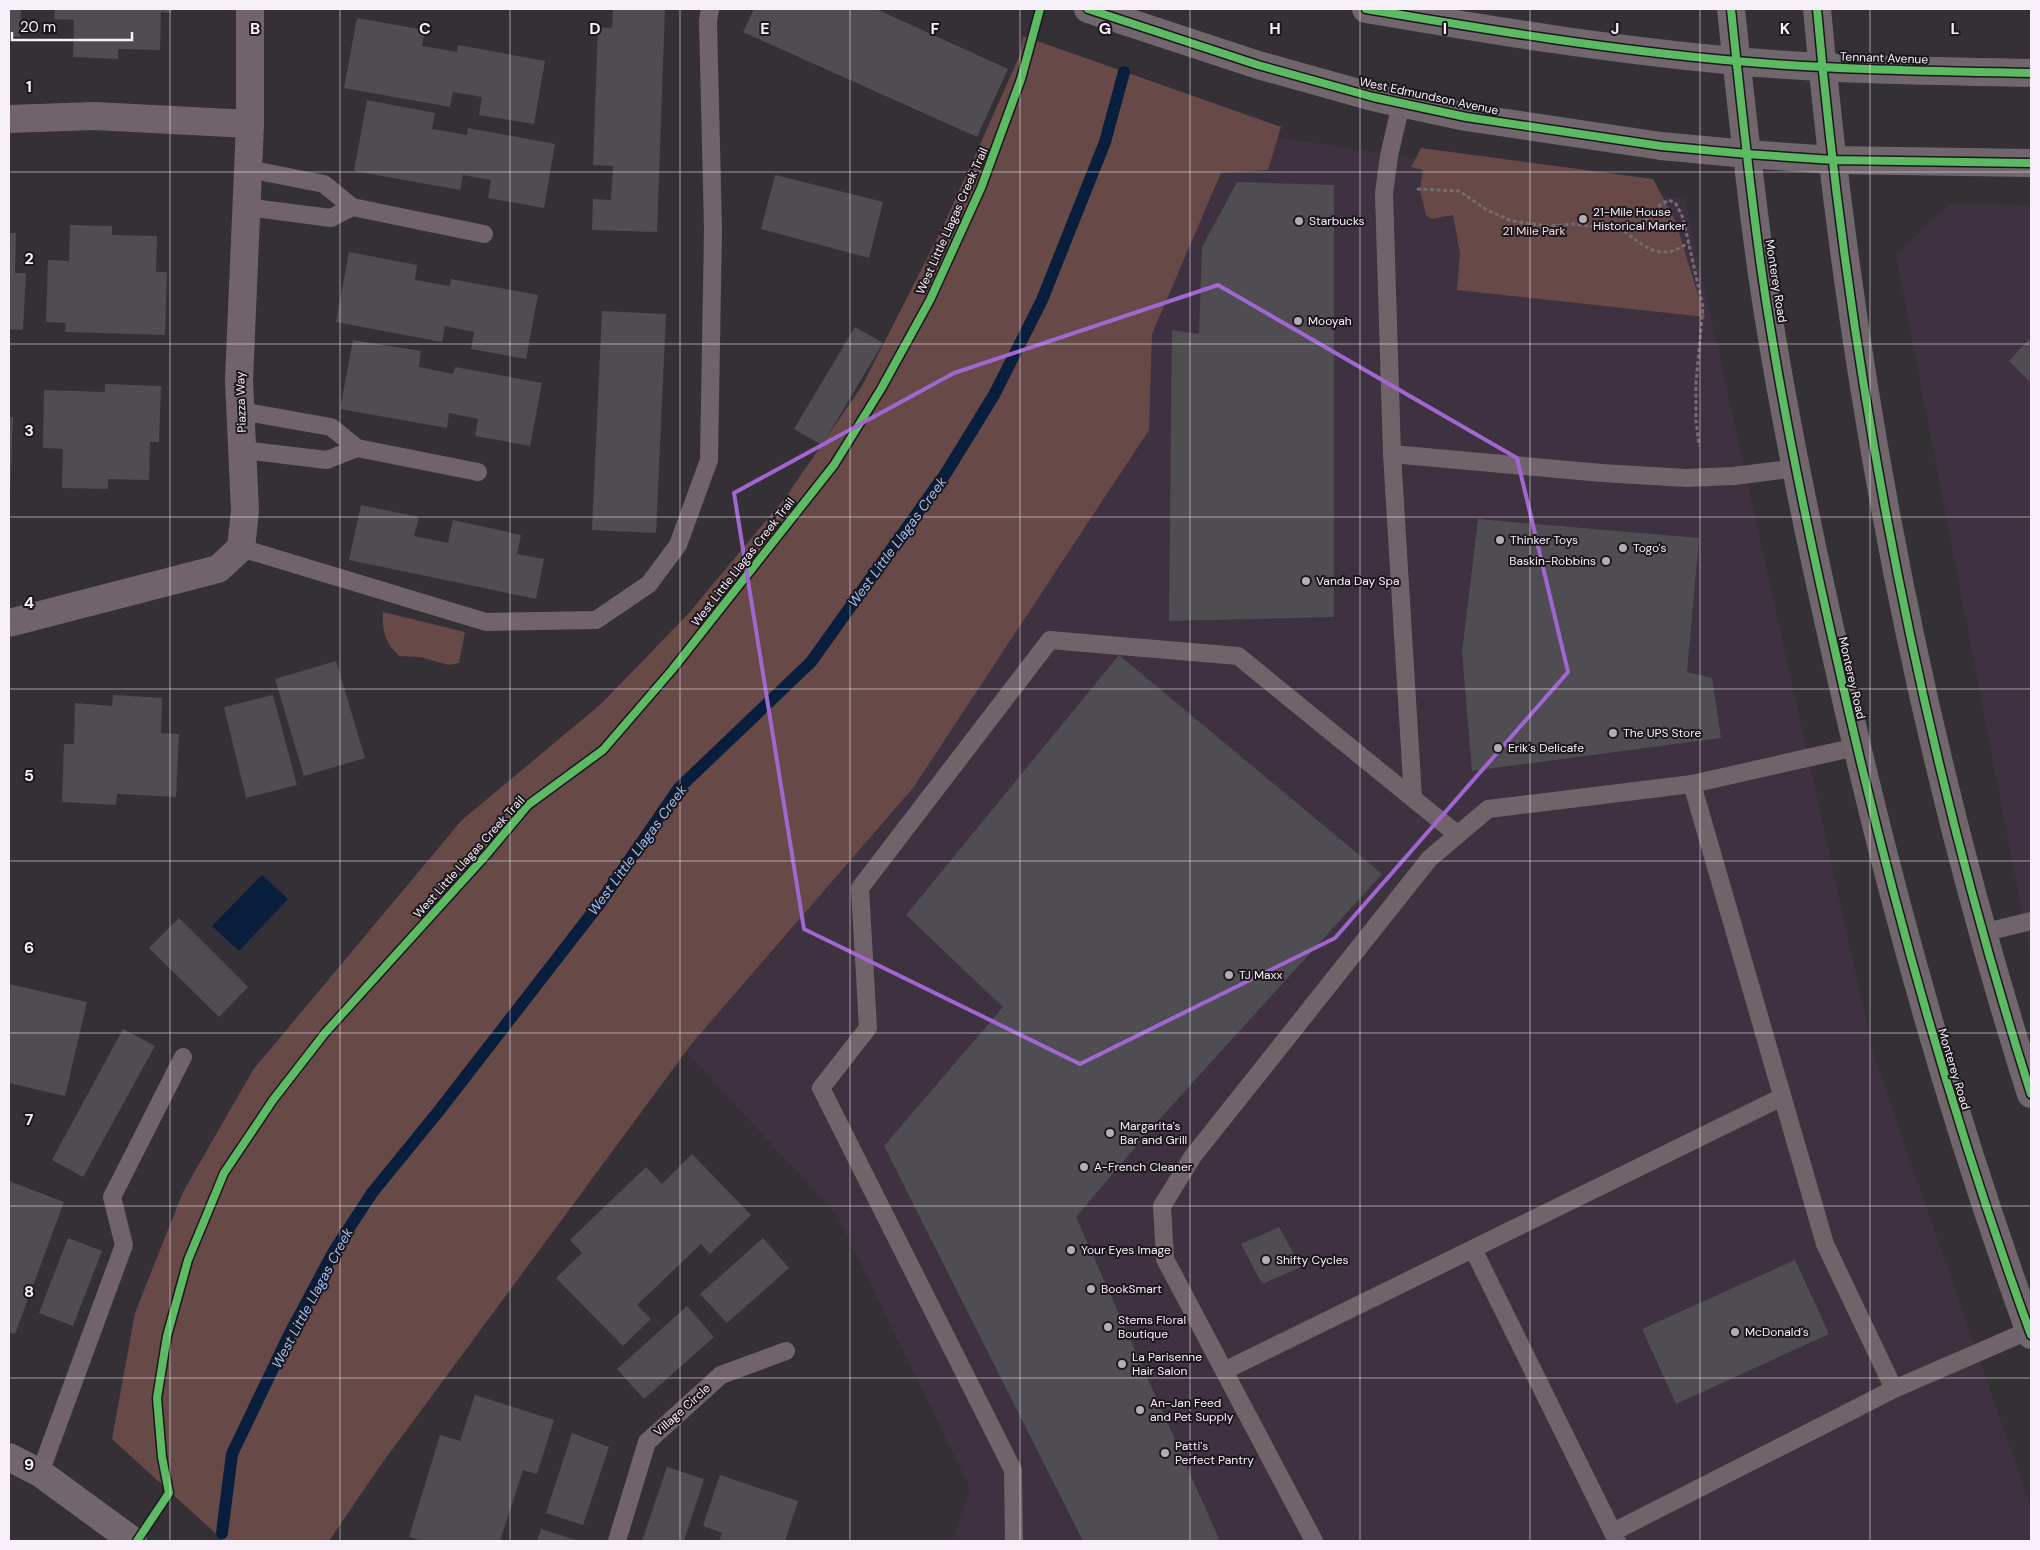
<svg xmlns="http://www.w3.org/2000/svg" width="2040" height="1550" viewBox="0 0 2040 1550" font-family="'DM Sans',sans-serif">
<style>
.built{fill:#3e3140}
.green{fill:#674948}
.water{fill:#091e3c}
.lines{fill:none;stroke-linecap:round;stroke-linejoin:round}
.stream{stroke:#091e3c;stroke-width:12}
.building{fill:#4f4c52}
.path{stroke:#756c72;stroke-width:3;stroke-dasharray:4 2.5;stroke-linecap:butt}
.lane{stroke:#70646a;stroke-width:18}
.street{stroke:#70646a;stroke-width:28}
.secondary{stroke:#72666d;stroke-width:28}
.cycleway-casing{stroke:#1c171c;stroke-width:11}
.cycleway{stroke:#5cba63;stroke-width:8}
.marked{fill:none;stroke:#a067d0;stroke-width:4;stroke-linejoin:round}
.grid{fill:none;stroke:#f7f0f8;stroke-width:1;stroke-opacity:0.55}
.poi-dot{fill:#b3adb4;stroke:#1c171c;stroke-width:2}
.labels{text-anchor:middle;stroke-width:4;stroke-linejoin:round;paint-order:stroke}
.street-label{font-size:12px;fill:#f7f0f8;stroke:#1c171c}
.poi-label{font-size:12px;fill:#f7f0f8;stroke:#1c171c;text-anchor:start}
.park-label{font-size:12px;fill:#fad7d4;stroke:#1c171c}
.water-label{font-size:14px;font-style:italic;fill:#96c0fe;stroke:#1c171c}
.grid-label{font-size:16px;text-anchor:middle;font-weight:bold;fill:#f7f0f8;stroke:#1c171c;stroke-width:4;stroke-linejoin:round;paint-order:stroke}
</style>
<rect width="100%" height="100%" fill="#353036"/>
<!-- built -->
<path class="built" d="M1216,128L1685,199L1874,1056L2031,1508V1541H952L970,1488L837,1215L680,1045Z
M1949,204L2031,205V959L1896,255Z"/>
<!-- green -->
<path class="green" d="M1023,36L1281,127L1268,170L1221,173L1152,334L1149,430L913,788L693,1042L380,1466L329,1541H224L112,1439L135,1313L183,1192L253,1070L461,821L601,704L688,614L785,498L862,386L943,227L1019,57Z
M1421,148L1653,179L1675,220L1705,317L1457,290L1460,253L1453,215L1431,219L1426,215L1420,190L1423,170L1411,167Z
M383,612L465,632L459,663L449,665L420,657L399,656C385,642 382,632 383,612Z"/>
<!-- water -->
<path class="water" d="M262,875L288,899L239,951L212,926Z"/>
<g class="lines">
<!-- stream -->
<path class="stream" d="M222,1533L232,1454L289,1335L334,1251L372,1193L438,1112L600,903L679,788L811,662L946,473L994,395L1042,300L1105,142L1124,72"/>
</g>
<!-- building -->
<path class="building" d="M9,9H21L20,37L9,36Z
M55,9H172L171,13L161,12L160,50L118,49V59L73,57L74,20L54,19Z
M613,9H665L657,232L592,230L593,199L611,200L613,166L593,165L598,27L612,28Z
M754,9H876L1008,69L977,137L743,32Z
M357,18L425,30L422,46L457,52L458,45L545,61L534,124L479,115L482,97L453,92L450,107L344,88Z
M367,100L435,113L432,129L467,135L468,128L555,144L544,208L488,198L491,180L463,175L460,190L354,171Z
M775,175L883,202L869,258L761,229Z
M1237,182L1334,185V617L1169,621L1172,330L1199,334L1202,247Z
M70,225L112,226V235L157,236L156,272H167L165,335L65,332L66,323L46,322L48,260L69,261Z
M9,233H16L15,273H26L23,330L9,329Z
M349,252L417,265L415,280L450,286L451,279L538,295L526,359L471,349L474,332L445,326L442,342L336,322Z
M602,311L666,314L656,533L592,530Z
M855,327L883,343L822,445L794,429Z
M2031,337V383L2009,361Z
M353,340L421,351L419,367L453,374L455,367L542,383L530,446L475,436L478,419L449,413L447,428L340,409Z
M105,384L161,386L159,442H150L149,480L108,479V489L62,488L63,449L43,448L44,390L105,392Z
M9,417H13L10,497H9Z
M361,505L419,517L414,536L448,543L453,520L521,535L517,554L544,559L536,599L349,560Z
M1478,519L1699,538L1687,672L1712,678L1721,738L1472,771L1462,652Z
M1119,655L1382,874L1156,1123L1076,1217L1220,1541H1083L884,1146L1003,1007L906,915Z
M336,661L365,758L304,776L275,679Z
M113,695L162,698L161,733L179,734L176,797L117,794L116,805L62,802L64,744H74L75,703L112,706Z
M273,695L297,785L246,798L224,707Z
M179,918L248,987L219,1017L149,948Z
M9,984L87,1002L65,1096L9,1083Z
M123,1029L155,1046L83,1177L52,1160Z
M692,1154L751,1215L710,1254L701,1244L637,1305L651,1319L623,1346L556,1278L582,1253L570,1240L646,1167L662,1184Z
M9,1181L64,1202L15,1334L9,1332Z
M1279,1227L1301,1267L1262,1284L1241,1244Z
M68,1238L102,1251L73,1326L39,1313Z
M763,1238L789,1268L727,1323L700,1294Z
M1795,1260L1829,1334L1676,1404L1642,1329Z
M687,1306L714,1337L644,1399L617,1369Z
M475,1395L554,1420L537,1474L523,1470L500,1541H423L409,1537L440,1435L460,1441Z
M572,1433L609,1447L583,1525L546,1513Z
M667,1467L704,1479L684,1541H642Z
M720,1475L798,1501L785,1541H719L722,1533L703,1526Z
M541,1529L579,1541H537Z"/>
<g class="lines">
<!-- path -->
<path class="path" d="M1417,189L1459,191L1487,210L1512,221L1548,226L1574,224L1624,231L1639,228L1660,205L1669,200L1676,204L1683,218L1703,307L1696,383V420L1699,446
M1624,231C1647,249 1662,262 1689,242"/>
<!-- lane -->
<path class="lane" d="M1401,104L1389,156L1384,193L1392,454L1413,798
M246,207L331,218L352,207L324,184L248,169
M352,207L484,234
M240,411L331,427L357,448L327,460L243,450
M357,448L478,472
M1392,454L1602,473L1686,478L1734,476L1796,468
M241,548L486,622L596,620L649,584L678,545L709,460L713,229L708,21L710,9
M1692,784L1825,1244L1894,1389
M1982,933L2031,921
M1473,1249L1617,1541
M1224,1371L1782,1097
M40,1473L124,1245L112,1197L183,1057
M1613,1532L1894,1389L2030,1330
M617,1541L647,1442L721,1375L786,1351
M1014,1541L1013,1470L821,1088L868,1028L860,888L1050,640L1238,656L1458,835
M1314,1541L1165,1259L1162,1206L1193,1156L1430,858L1488,809L1692,784L1856,747"/>
<!-- street -->
<path class="street" d="M9,119L94,116L250,124
M9,623L218,569L241,548L245,511L239,380L250,124V9"/>
<!-- secondary -->
<path class="secondary" d="M1088,9L1258,65L1373,97L1466,117L1661,146L1747,154L1833,160L2031,163
M1366,9C1489,30 1612,50 1736,61C1834,70 1933,71 2031,73
M1731,9C1740,95 1749,181 1761,267C1780,401 1808,533 1838,664C1889,892 1951,1116 2031,1335
M1817,9C1850,376 1919,742 2031,1094
M9,1457L40,1473L133,1541"/>
<defs>
<path id="cycleway" d="M1088,9L1258,65L1373,97L1466,117L1661,146L1747,154L1833,160L2031,163
M1366,9C1489,30 1612,50 1736,61C1834,70 1933,71 2031,73
M1731,9C1740,95 1749,181 1761,267C1780,401 1808,533 1838,664C1889,892 1951,1116 2031,1335
M1817,9C1850,376 1919,742 2031,1094
M137,1541L169,1493L162,1457L157,1398L167,1336L188,1260L224,1173L273,1100L325,1033L487,854L528,805L603,750L672,670L834,465L881,389L930,300L981,188L1021,79L1040,9"/>
</defs>
<!-- cycleway casing -->
<use href="#cycleway" class="cycleway-casing"/>
<!-- cycleway -->
<use href="#cycleway" class="cycleway"/>
</g>
<!-- marked area -->
<path class="marked" d="M1218,285L1517,458L1568,672L1335,938L1080,1064L804,929L734,493L954,373Z"/>
<!-- grid -->
<path class="grid" d="M170,9V1541M340,9V1541M510,9V1541M680,9V1541M850,9V1541M1020,9V1541M1190,9V1541M1360,9V1541M1530,9V1541M1700,9V1541M1870,9V1541M9,172H2031M9,344H2031M9,517H2031M9,689H2031M9,861H2031M9,1033H2031M9,1206H2031M9,1378H2031"/>
<!-- markers -->
<g class="poi-dot">
<circle cx="1583" cy="219" r="5"/>
<circle cx="1299" cy="221" r="5"/>
<circle cx="1298" cy="321" r="5"/>
<circle cx="1500" cy="540" r="5"/>
<circle cx="1623" cy="548" r="5"/>
<circle cx="1606" cy="561" r="5"/>
<circle cx="1306" cy="581" r="5"/>
<circle cx="1613" cy="733" r="5"/>
<circle cx="1498" cy="748" r="5"/>
<circle cx="1229" cy="975" r="5"/>
<circle cx="1110" cy="1133" r="5"/>
<circle cx="1084" cy="1167" r="5"/>
<circle cx="1071" cy="1250" r="5"/>
<circle cx="1266" cy="1260" r="5"/>
<circle cx="1091" cy="1289" r="5"/>
<circle cx="1108" cy="1327" r="5"/>
<circle cx="1735" cy="1332" r="5"/>
<circle cx="1122" cy="1364" r="5"/>
<circle cx="1140" cy="1410" r="5"/>
<circle cx="1165" cy="1453" r="5"/>
</g>
<g class="labels">
<!-- street labels -->
<g class="street-label">
<text transform="translate(1884 58) rotate(2)" y="4">Tennant Avenue</text>
<text transform="translate(1429 96) rotate(12)" y="4">West Edmundson Avenue</text>
<text transform="translate(952 221) rotate(-66)" y="4">West Little Llagas Creek Trail</text>
<text transform="translate(1776 281) rotate(81)" y="4">Monterey Road</text>
<text transform="translate(241 402) rotate(-92)" y="4">Piazza Way</text>
<text transform="translate(743 562) rotate(-52)" y="4">West Little Llagas Creek Trail</text>
<text transform="translate(1852 678) rotate(77)" y="4">Monterey Road</text>
<text transform="translate(469 857) rotate(-48)" y="4">West Little Llagas Creek Trail</text>
<text transform="translate(1954 1069) rotate(73)" y="4">Monterey Road</text>
<text transform="translate(682 1410) rotate(-42)" y="4">Village Circle</text>
</g>
<!-- poi labels -->
<g class="poi-label">
<text x="1593" y="216">21-Mile House<tspan x="1593" dy="14">Historical Marker</tspan></text>
<text x="1309" y="225">Starbucks</text>
<text x="1308" y="325">Mooyah</text>
<text x="1510" y="544">Thinker Toys</text>
<text x="1633" y="552">Togo's</text>
<text x="1596" y="565" text-anchor="end">Baskin-Robbins</text>
<text x="1316" y="585">Vanda Day Spa</text>
<text x="1623" y="737">The UPS Store</text>
<text x="1508" y="752">Erik's Delicafe</text>
<text x="1239" y="979">TJ Maxx</text>
<text x="1120" y="1130">Margarita's<tspan x="1120" dy="14">Bar and Grill</tspan></text>
<text x="1094" y="1171">A-French Cleaner</text>
<text x="1081" y="1254">Your Eyes Image</text>
<text x="1276" y="1264">Shifty Cycles</text>
<text x="1101" y="1293">BookSmart</text>
<text x="1118" y="1324">Stems Floral<tspan x="1118" dy="14">Boutique</tspan></text>
<text x="1745" y="1336">McDonald's</text>
<text x="1132" y="1361">La Parisenne<tspan x="1132" dy="14">Hair Salon</tspan></text>
<text x="1150" y="1407">An-Jan Feed<tspan x="1150" dy="14">and Pet Supply</tspan></text>
<text x="1175" y="1450">Patti's<tspan x="1175" dy="14">Perfect Pantry</tspan></text>
</g>
<!-- park labels -->
<g class="park-label">
<text x="1534" y="235">21 Mile Park</text>
</g>
<!-- water labels -->
<g class="water-label">
<text transform="translate(897 542) rotate(-54)" y="5">West Little Llagas Creek</text>
<text transform="translate(637 850) rotate(-54)" y="5">West Little Llagas Creek</text>
<text transform="translate(312 1298) rotate(-62)" y="5">West Little Llagas Creek</text>
</g>
</g>
<g class="grid-label">
<text x="255" y="34">B</text>
<text x="425" y="34">C</text>
<text x="595" y="34">D</text>
<text x="765" y="34">E</text>
<text x="935" y="34">F</text>
<text x="1105" y="34">G</text>
<text x="1275" y="34">H</text>
<text x="1445" y="34">I</text>
<text x="1615" y="34">J</text>
<text x="1785" y="34">K</text>
<text x="1955" y="34">L</text>
<text x="29" y="92">1</text>
<text x="29" y="264">2</text>
<text x="29" y="436">3</text>
<text x="29" y="608">4</text>
<text x="29" y="781">5</text>
<text x="29" y="953">6</text>
<text x="29" y="1125">7</text>
<text x="29" y="1297">8</text>
<text x="29" y="1470">9</text>
</g>
<!-- border -->
<rect width="2040" height="1550" fill="none" stroke="#f7f0f8" stroke-width="20"/>
<!-- scale -->
<path d="M12 32v8h120v-8" fill="none" stroke="#f7f0f8" stroke-width="2.5"/>
<text x="20" y="32" font-size="15" fill="#f7f0f8" stroke="#1c171c" stroke-width="4" paint-order="stroke">20 m</text>
</svg>
